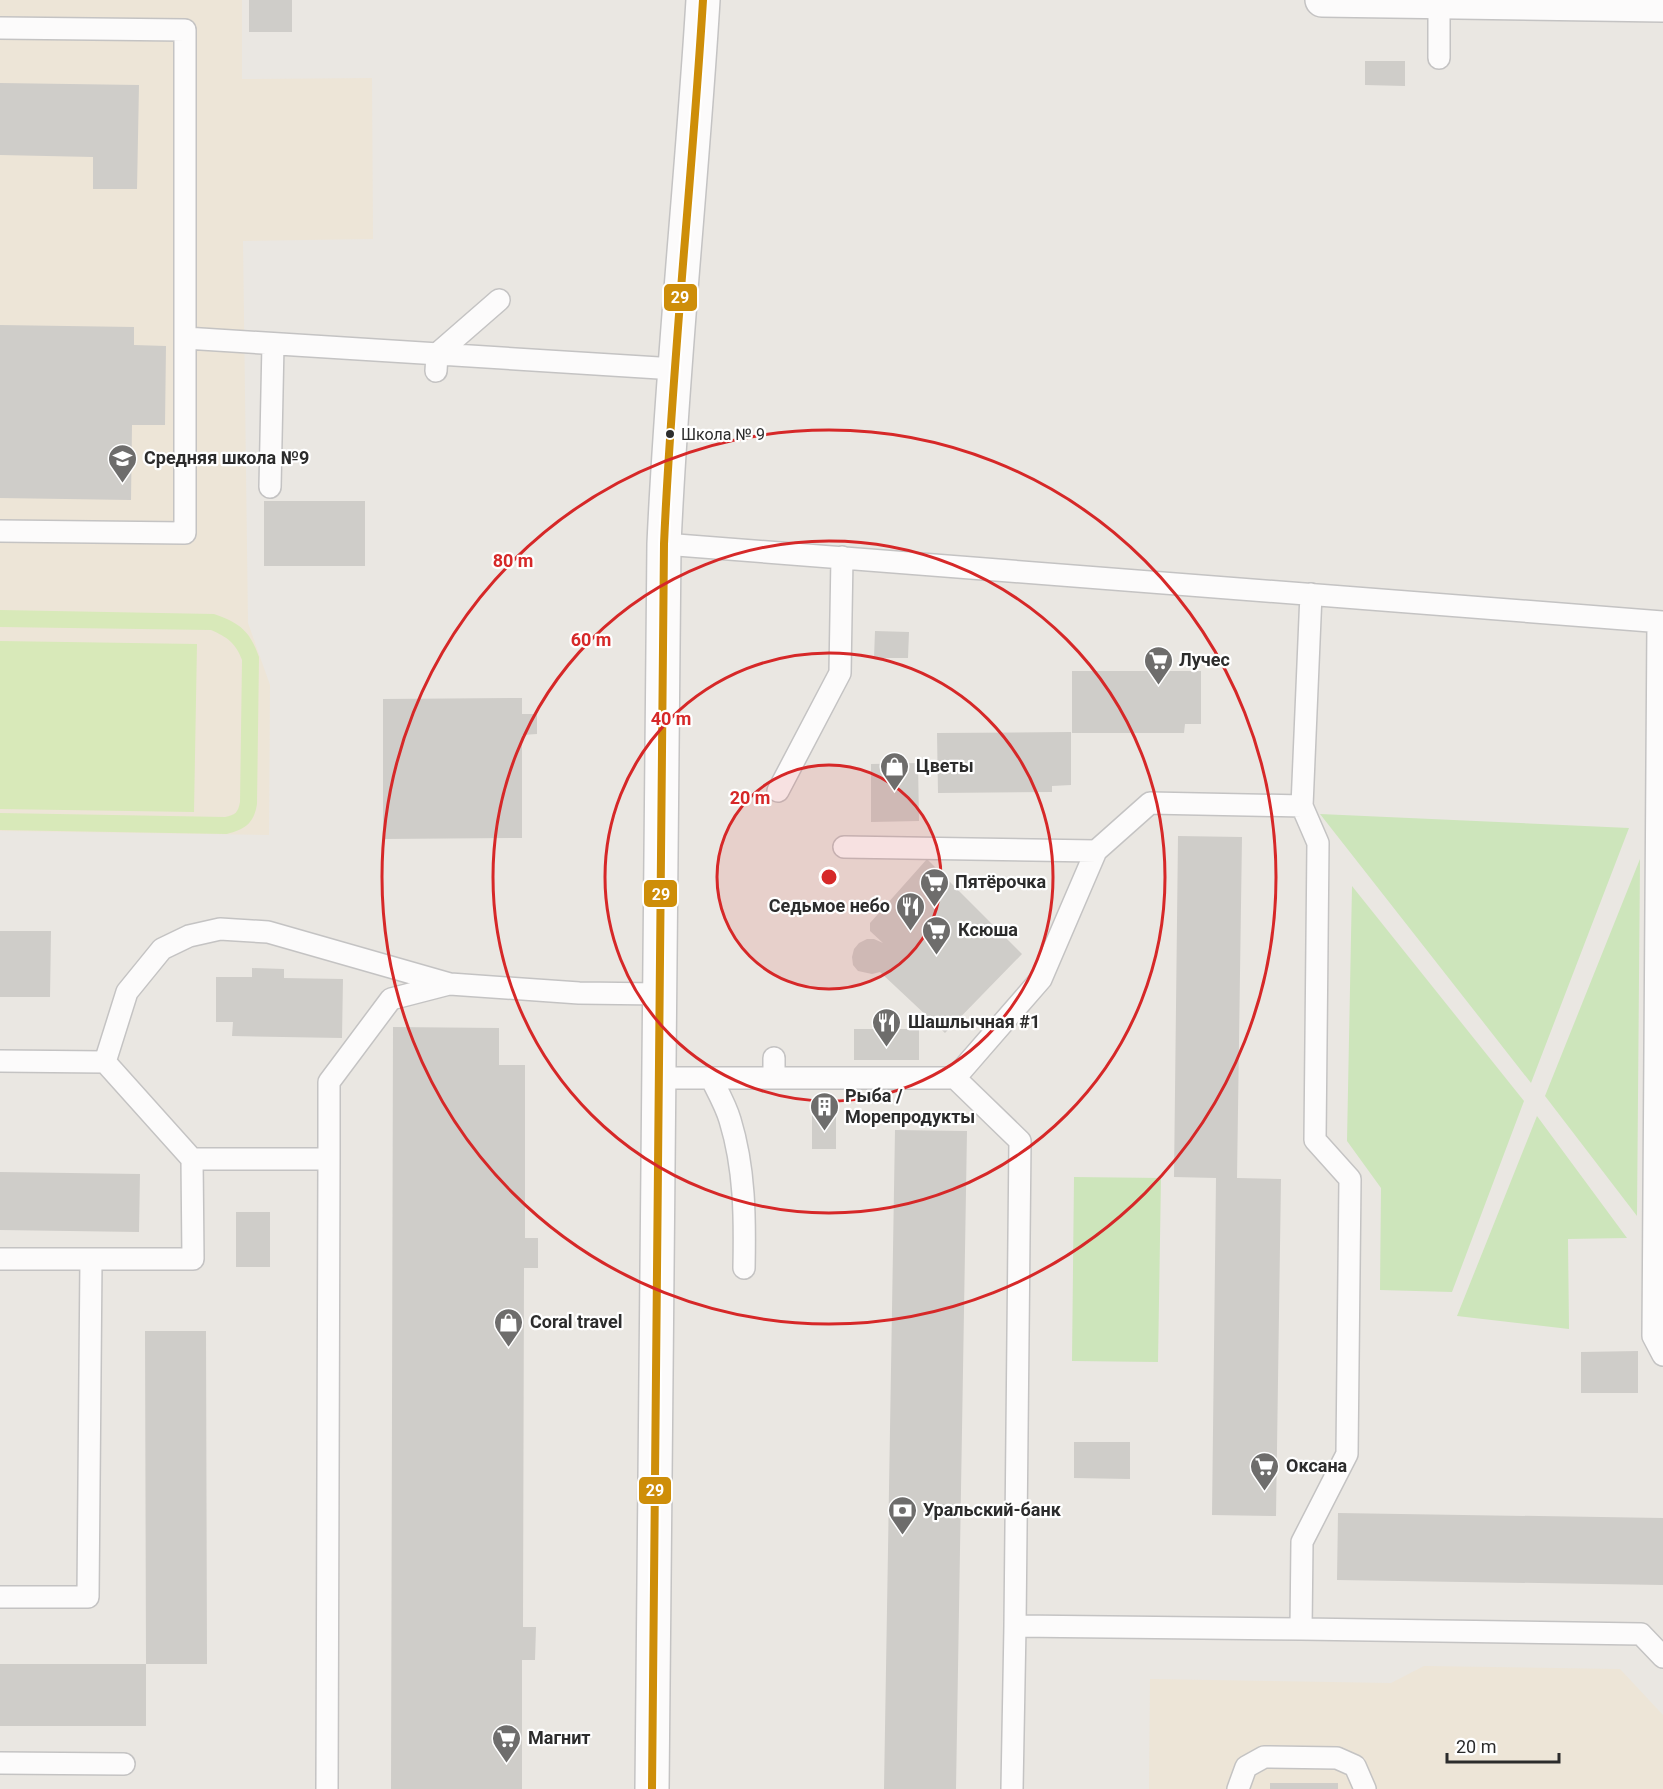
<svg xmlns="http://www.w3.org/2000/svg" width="1663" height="1789" viewBox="0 0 1663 1789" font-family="Roboto,sans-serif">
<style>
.education{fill:#ede5d7}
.green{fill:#cde5bb}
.pitch{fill:#d8e9b9}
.building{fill:#cfcdc9}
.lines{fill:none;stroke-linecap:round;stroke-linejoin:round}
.lane-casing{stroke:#c4c3c3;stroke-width:24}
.street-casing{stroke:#c4c3c3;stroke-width:36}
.secondary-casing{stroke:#c4c3c3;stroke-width:36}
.lane{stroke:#fcfbfb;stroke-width:21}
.street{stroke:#fcfbfb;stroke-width:33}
.secondary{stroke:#fcfbfb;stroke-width:33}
.bus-1-casing{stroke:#fff;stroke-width:12}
.bus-1{stroke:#ce8e09;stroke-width:8}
.ring{fill:none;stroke:#d62828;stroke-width:3}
.bus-dot{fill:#2c2c2c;stroke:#fff;stroke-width:2}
.labels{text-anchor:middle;stroke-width:4.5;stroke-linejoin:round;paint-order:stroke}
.bus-label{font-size:16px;fill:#2c2c2c;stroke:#fff;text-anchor:start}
.poi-label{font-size:18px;font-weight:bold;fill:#2c2c2c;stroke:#fff;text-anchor:start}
.centre{fill:#d62828;stroke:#fff;stroke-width:3}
.ring-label{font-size:18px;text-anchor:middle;font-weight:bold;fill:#d62828;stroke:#fff;stroke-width:4.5;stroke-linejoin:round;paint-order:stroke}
.line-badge{stroke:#fff;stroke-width:2}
.badge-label{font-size:16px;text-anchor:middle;font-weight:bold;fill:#fff}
</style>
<rect width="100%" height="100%" fill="#eae7e2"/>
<!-- education -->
<path class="education" d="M0,0H242V79L372,78L373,239L243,241L248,623L270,685L269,835L0,831Z
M1424,1666L1620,1669L1663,1715V1789H1149L1150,1679L1391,1683Z"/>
<!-- green -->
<path class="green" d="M1320,814L1629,828L1531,1083Z
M1640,859L1637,1216L1545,1096Z
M1352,886L1524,1101L1452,1292L1380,1290L1381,1188L1347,1141Z
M1537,1116L1627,1238L1568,1239L1569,1329L1457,1316Z
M1074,1177L1161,1178L1158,1362L1072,1361Z"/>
<!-- pitch -->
<path class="pitch" d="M0,610L214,614C240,623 250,631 259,657L257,804C254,823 246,829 227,834L0,830V813L225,817C235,815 238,813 240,802L242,660C236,643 227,637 211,630L0,627Z
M0,641L197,644L194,812L0,809Z"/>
<!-- building -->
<path class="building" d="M249,0H292V32H249Z
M1365,61H1405V86L1365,85Z
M0,83L139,85L137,189H93V157L0,155Z
M0,325L134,327V345L166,346L165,425H132L131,500L0,498Z
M264,501H365V566H264Z
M875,631L909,632L908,658H874Z
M1072,671H1201V724H1185L1184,733H1072Z
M522,698V714H537V734L522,735V838L383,839V699Z
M1071,732V785L1052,786V792L938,793L937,733Z
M918,763L919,821L871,822V764Z
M1178,836L1242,837L1237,1178L1281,1179L1276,1516L1212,1515L1216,1178L1174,1177Z
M927,859L1022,954L945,1033L880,972L872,974L858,971L853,965L852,957L854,949L859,943L867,939H874L883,943L870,931V923Z
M0,931H51L50,997H0Z
M252,968L284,969V978L343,979L342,1038L232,1036L233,1022H216V977H252Z
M393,1027L499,1028V1065H525V1238H538V1268H524L523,1627H536L535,1660H522V1789H391Z
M854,1029H919V1060H854Z
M812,1113H836V1149H812Z
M895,1130L967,1131L956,1789H884Z
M0,1172L140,1174L139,1232L0,1230Z
M236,1212H270V1267H236Z
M145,1331H206L207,1664H146Z
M1638,1351V1393H1581V1352Z
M1074,1442H1130V1479L1074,1478Z
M1338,1513L1663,1518V1585L1337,1580Z
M0,1664H146V1726H0Z
M1270,1783H1338V1789H1270Z"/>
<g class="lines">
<defs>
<path id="lane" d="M0,28L185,30V533L0,531
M1439,58V2
M185,338L675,369
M436,371L437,354L499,300
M270,487L273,344
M664,544L1663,622
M1311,594L1302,806L1318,843L1315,1140L1350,1179L1347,1454L1302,1542L1301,1629L1641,1634L1663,1657
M1658,622L1653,1336L1663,1355
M778,791L840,673L842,557
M844,847L1096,851
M0,1061L105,1062L127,992L162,949L189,936L220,929L268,932L450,984L579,993L660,994
M105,1062L192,1159H329L327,1789
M774,1077V1058
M659,1078H955L1020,1141L1015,1626
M711,1078C718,1092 726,1106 730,1120C745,1169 745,1218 744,1268
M955,1078L1041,979L1096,851L1150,803L1302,806
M329,1159V1082L391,999L449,984
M0,1259H193L192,1159
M0,1597H88L91,1259
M0,1763L124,1764
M1012,1789L1015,1626L1301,1629
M1238,1789L1246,1767L1264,1757L1337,1758L1355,1766L1365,1789"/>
<path id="street" d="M1322,0L1663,5"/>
<path id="secondary" d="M652,1789L664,544C672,362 692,181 703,0"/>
</defs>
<!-- lane casing -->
<use href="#lane" class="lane-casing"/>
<!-- street casing -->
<use href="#street" class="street-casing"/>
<!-- secondary casing -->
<use href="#secondary" class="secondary-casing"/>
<!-- lane -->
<use href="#lane" class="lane"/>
<!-- street -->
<use href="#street" class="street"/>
<!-- secondary -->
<use href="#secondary" class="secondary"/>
<defs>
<path id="bus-1" d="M652,1789L664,544C672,362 692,181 703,0"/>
</defs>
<!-- bus-1 casing -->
<use href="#bus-1" class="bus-1-casing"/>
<!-- bus-1 -->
<use href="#bus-1" class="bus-1"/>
</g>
<!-- distance rings -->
<circle cx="829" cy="877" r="112" fill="#d62828" fill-opacity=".12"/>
<g class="ring">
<circle cx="829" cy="877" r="112"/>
<circle cx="829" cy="877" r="224"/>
<circle cx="829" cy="877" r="336"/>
<circle cx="829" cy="877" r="447"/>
</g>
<!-- icons -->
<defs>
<symbol id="school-pin" viewBox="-11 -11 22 30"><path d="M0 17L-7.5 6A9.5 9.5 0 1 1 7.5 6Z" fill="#6e6d6c" stroke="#fff"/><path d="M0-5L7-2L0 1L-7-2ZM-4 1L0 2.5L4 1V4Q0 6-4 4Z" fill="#fff"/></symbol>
<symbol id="supermarket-pin" viewBox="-11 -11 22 30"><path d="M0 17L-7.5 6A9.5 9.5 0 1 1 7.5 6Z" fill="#6e6d6c" stroke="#fff"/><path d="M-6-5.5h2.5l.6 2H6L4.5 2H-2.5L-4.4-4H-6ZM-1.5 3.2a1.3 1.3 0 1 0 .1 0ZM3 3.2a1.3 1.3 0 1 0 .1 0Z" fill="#fff"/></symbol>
<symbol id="shop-pin" viewBox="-11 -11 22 30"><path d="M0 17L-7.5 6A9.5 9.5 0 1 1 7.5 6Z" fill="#6e6d6c" stroke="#fff"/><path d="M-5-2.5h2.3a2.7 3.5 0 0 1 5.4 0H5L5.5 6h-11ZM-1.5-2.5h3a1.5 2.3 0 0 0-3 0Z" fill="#fff"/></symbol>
<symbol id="restaurant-pin" viewBox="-11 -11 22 30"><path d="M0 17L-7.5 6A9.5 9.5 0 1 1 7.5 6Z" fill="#6e6d6c" stroke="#fff"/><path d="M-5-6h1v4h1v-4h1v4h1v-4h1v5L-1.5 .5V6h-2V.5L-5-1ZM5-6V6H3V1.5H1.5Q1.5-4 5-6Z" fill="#fff"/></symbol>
<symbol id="building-pin" viewBox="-11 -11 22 30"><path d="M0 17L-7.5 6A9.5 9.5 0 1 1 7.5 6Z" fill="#6e6d6c" stroke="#fff"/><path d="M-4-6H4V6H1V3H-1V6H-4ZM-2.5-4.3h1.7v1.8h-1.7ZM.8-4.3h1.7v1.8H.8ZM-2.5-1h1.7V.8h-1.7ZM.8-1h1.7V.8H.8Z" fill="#fff"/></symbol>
<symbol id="bank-pin" viewBox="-11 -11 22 30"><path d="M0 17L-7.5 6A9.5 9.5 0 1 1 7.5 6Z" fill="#6e6d6c" stroke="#fff"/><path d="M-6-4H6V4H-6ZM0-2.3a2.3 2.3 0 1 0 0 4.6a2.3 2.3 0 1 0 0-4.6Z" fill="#fff"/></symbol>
</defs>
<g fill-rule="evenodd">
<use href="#school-pin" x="106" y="442" width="33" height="45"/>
<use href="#supermarket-pin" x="1142" y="644" width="33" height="45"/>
<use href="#shop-pin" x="878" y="750" width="33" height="45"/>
<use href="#supermarket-pin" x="918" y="866" width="33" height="45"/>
<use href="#restaurant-pin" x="894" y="890" width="33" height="45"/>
<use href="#supermarket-pin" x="920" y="914" width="33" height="45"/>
<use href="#restaurant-pin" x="870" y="1006" width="33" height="45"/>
<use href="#building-pin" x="808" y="1090" width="33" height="45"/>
<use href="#shop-pin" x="492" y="1306" width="33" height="45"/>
<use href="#supermarket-pin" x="1248" y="1450" width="33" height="45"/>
<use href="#bank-pin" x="886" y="1494" width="33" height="45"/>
<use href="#supermarket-pin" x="490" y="1722" width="33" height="45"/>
</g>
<!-- markers -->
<circle class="bus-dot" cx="670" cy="434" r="5"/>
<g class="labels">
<!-- bus labels -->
<g class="bus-label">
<text x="681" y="440">Школа № 9</text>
</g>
<!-- poi labels -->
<g class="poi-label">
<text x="144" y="464">Средняя школа №9</text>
<text x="1179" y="666">Лучес</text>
<text x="916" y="772">Цветы</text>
<text x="955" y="888">Пятёрочка</text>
<text x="890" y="912" text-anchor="end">Седьмое небо</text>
<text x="958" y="936">Ксюша</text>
<text x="908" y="1028">Шашлычная #1</text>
<text x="845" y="1102">Рыба /<tspan x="845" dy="21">Морепродукты</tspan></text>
<text x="530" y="1328">Coral travel</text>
<text x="1286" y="1472">Оксана</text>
<text x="923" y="1516">Уральский-банк</text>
<text x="528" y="1744">Магнит</text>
</g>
</g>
<circle cx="829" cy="877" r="9" class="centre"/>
<g class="ring-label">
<text x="513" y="567">80 m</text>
<text x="591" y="646">60 m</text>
<text x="671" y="725">40 m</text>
<text x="750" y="804">20 m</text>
</g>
<g class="line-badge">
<rect x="663" y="283" width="35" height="29" rx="6" fill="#ce8e09"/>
<rect x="643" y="879" width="35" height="29" rx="6" fill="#ce8e09"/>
<rect x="638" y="1476" width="34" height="29" rx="6" fill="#ce8e09"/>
</g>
<g class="badge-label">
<text x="680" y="303">29</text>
<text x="661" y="900">29</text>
<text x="655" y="1496">29</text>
</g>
<!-- scale -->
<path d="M1447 1753v9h112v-9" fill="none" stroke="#2c2c2c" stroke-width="3"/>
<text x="1456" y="1753" font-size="18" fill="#2c2c2c" stroke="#ffffff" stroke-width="4.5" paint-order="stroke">20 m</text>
</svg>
